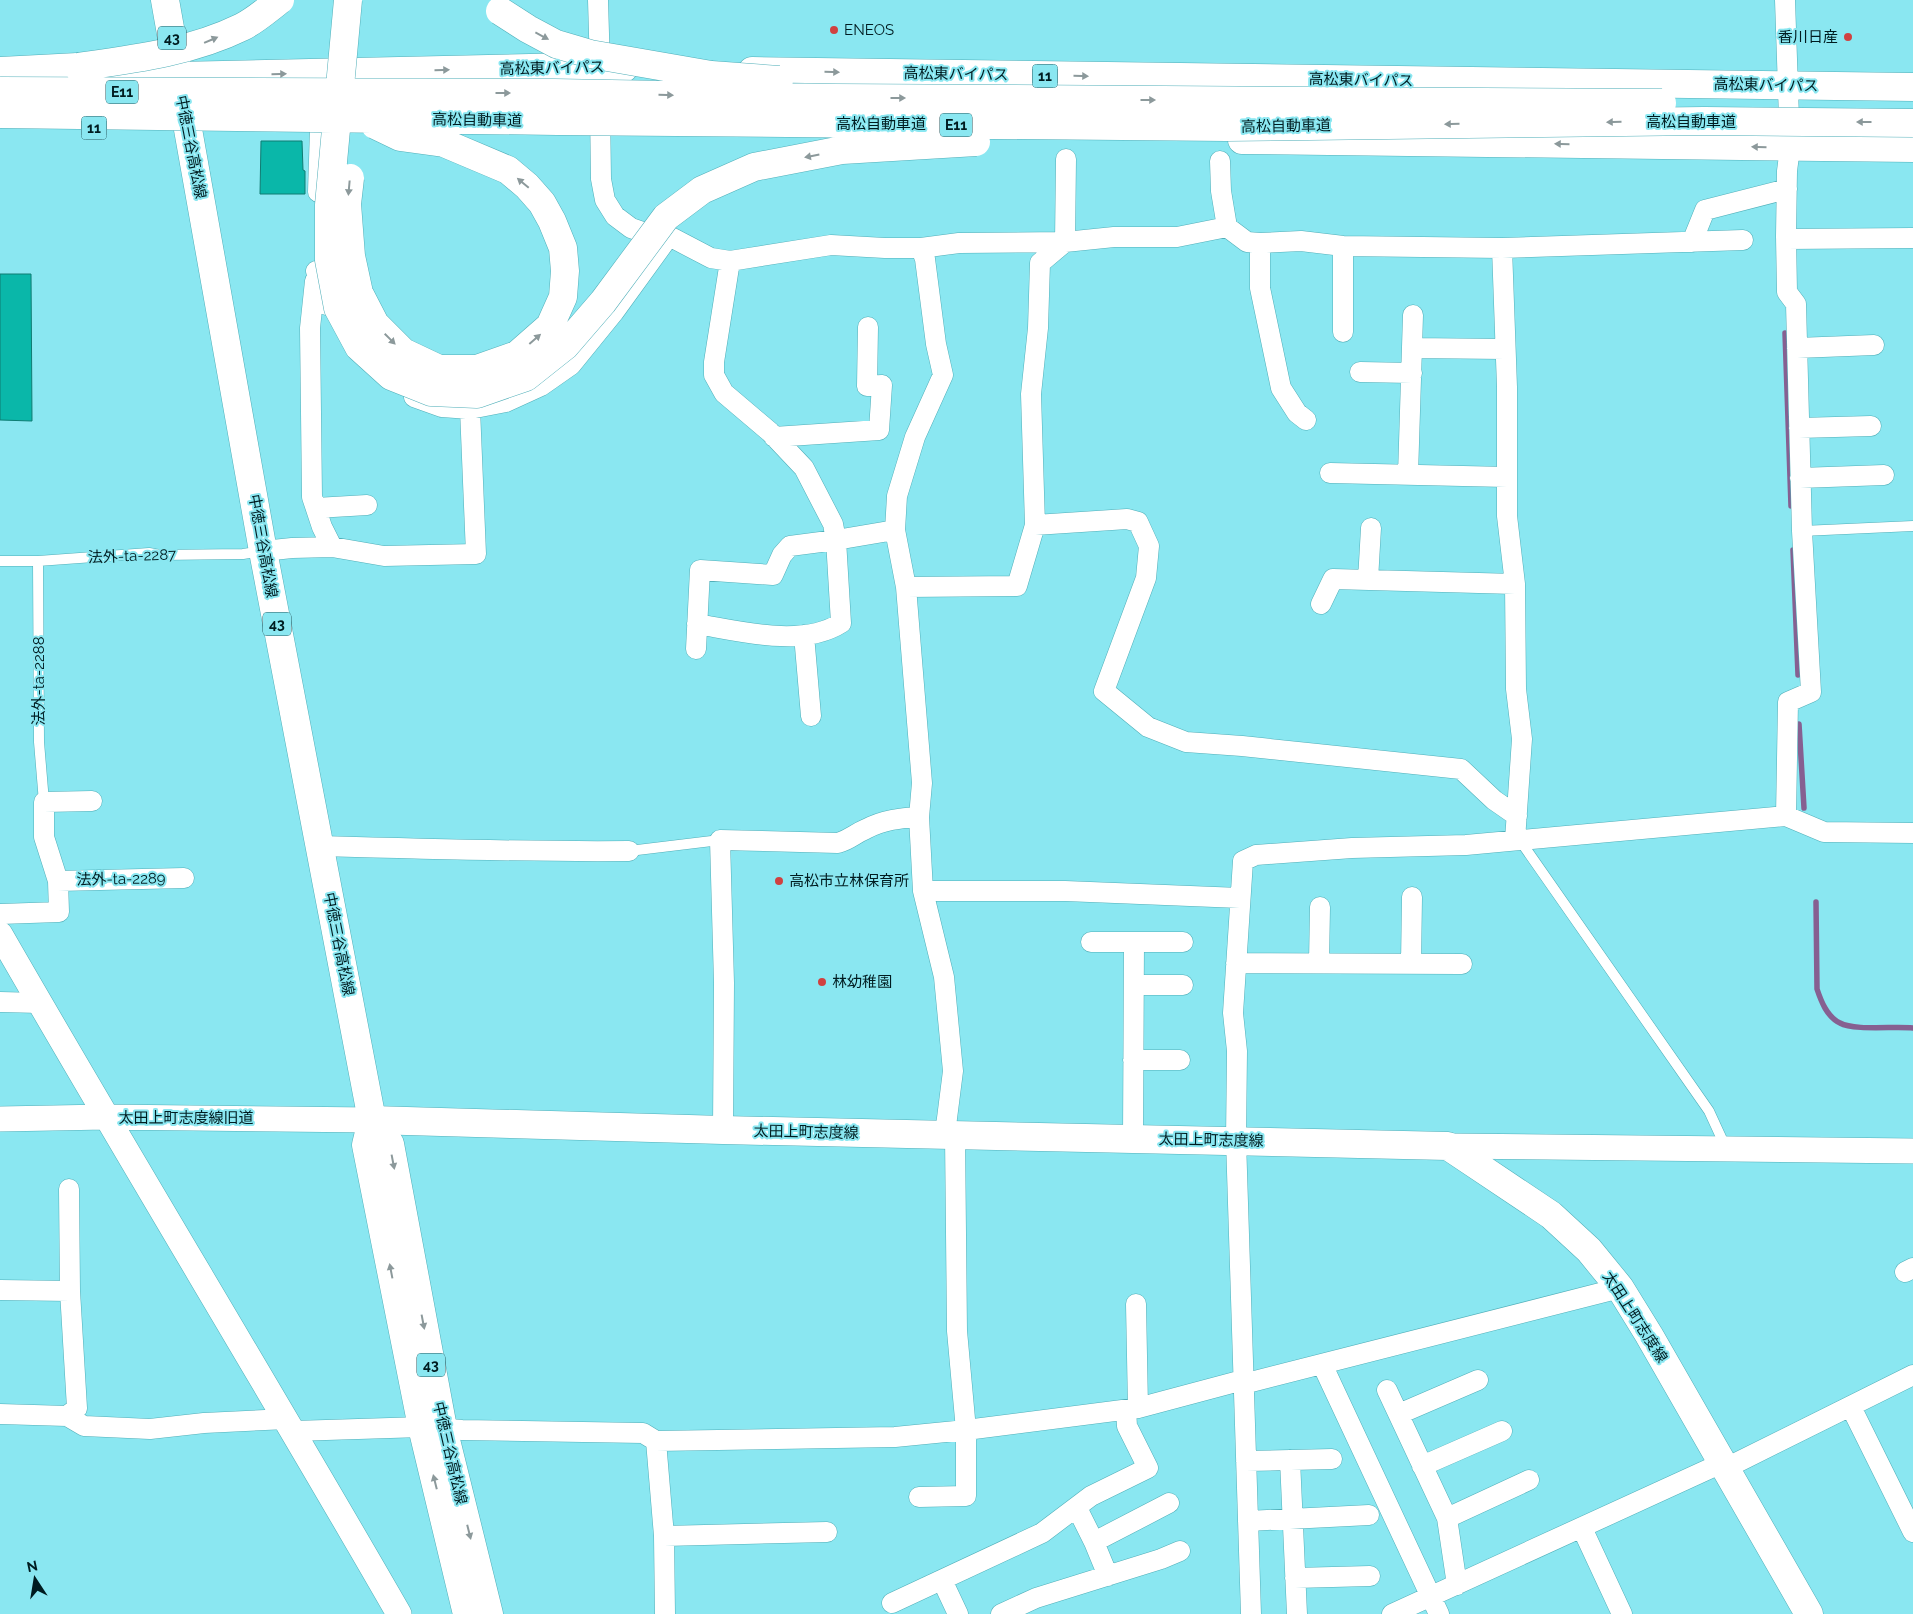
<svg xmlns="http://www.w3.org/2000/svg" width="1913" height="1614" viewBox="0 0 1913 1614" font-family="Raleway,'Noto Sans JP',sans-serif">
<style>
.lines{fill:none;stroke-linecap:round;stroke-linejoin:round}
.stream{stroke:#866091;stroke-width:5.5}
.building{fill:#0ab7a9;stroke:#0f7c72}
.service-casing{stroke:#50afb9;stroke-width:11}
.minor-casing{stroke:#50afb9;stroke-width:21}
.tertiary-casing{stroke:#50afb9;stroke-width:26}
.secondary-casing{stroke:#50afb9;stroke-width:29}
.primary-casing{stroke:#50afb9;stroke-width:29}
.trunk-casing{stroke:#50afb9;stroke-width:29}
.motorway-casing{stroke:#50afb9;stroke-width:29}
.service{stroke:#fff;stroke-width:10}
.minor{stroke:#fff;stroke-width:20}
.tertiary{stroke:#fff;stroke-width:25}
.secondary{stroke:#fff;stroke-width:28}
.primary{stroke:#fff;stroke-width:28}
.trunk{stroke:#fff;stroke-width:28}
.motorway{stroke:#fff;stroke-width:28}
.motorway-bridge-casing{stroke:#50afb9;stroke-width:29;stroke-linecap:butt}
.motorway-bridge{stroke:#fff;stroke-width:28}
.oneway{fill:#8c999b}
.poi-dot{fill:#d04140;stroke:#8ae7f1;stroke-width:2}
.labels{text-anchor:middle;stroke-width:4;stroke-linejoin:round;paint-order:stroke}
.shield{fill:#8ae7f1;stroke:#29595f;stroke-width:1}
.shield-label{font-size:14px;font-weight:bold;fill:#001c20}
.poi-label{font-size:15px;fill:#001c20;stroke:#8ae7f1;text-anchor:start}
.street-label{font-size:15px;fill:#001c20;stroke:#8ae7f1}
</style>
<rect width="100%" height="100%" fill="#8ae7f1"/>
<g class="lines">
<!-- stream -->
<path class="stream" d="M1785,333L1791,506
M1793,550L1798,675
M1799,724L1804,808
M1816,902L1817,989C1821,1001 1827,1017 1840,1023C1854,1031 1895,1026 1913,1028"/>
</g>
<!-- building -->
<path class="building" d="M261,141H302L303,170L305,171V194H260Z
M0,274H31L32,421L0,420Z"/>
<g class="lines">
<defs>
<path id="service" d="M1802,531L1913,526
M0,561H38L149,553L160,555L243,554L262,551
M38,561L39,742L44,802
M1519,839L1709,1111L1726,1148
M629,851L720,840"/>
<path id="minor" d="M598,0L600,68
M1785,0L1790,148L1787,171L1786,236L1787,292L1796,304L1802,531L1811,692L1788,702L1786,816
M600,109L601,179L605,200L615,216L631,228L648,234L669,236L711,258L730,261L714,362V375L724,393L770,432L804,468L833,524L836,540L895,530L906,587L922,783L919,817L923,891L944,977L953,1071L945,1134
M1066,159L1065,242L1114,237H1177L1227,227
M1220,161L1221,191L1227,227L1247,242L1260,243L1301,241L1343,246L1502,248L1507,387V516L1515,584L1516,689L1522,739L1515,840
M318,192L320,129
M1786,239L1913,238
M1692,242L1705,210L1787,189
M1260,243V288L1281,388L1297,413L1306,420
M1343,246V332
M1502,248L1743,240
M730,261L831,245L885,248H921L959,243L1065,242
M316,271L327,305
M315,281L310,328L312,497L322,527L332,547
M1412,348L1505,349
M1797,348L1874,345
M1360,372L1412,373
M414,397L442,407L470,409L506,402L541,386L571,365L614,312L669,236
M1799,428L1871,426
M774,437L879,430L882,385L867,386L868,327
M1330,473L1507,477
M1408,475L1413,315
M1800,478L1884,475
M316,508L367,505
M1035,525L1031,394L1038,328L1040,263L1065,242
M895,530L897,496L915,437L943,375L936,344L925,259L921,248
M263,551L292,548L332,547L384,556L476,554L470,409
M1368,580L1371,528
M906,587L1017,586L1035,525L1127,519L1138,522L1149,546L1146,578L1104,691L1148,727L1186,742L1242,746L1461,769L1494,800L1517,816
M1321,604L1333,579L1515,584
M804,635L811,716
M696,649L700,570L773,575L782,555L790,546L836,540L841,623C802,648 739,631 697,624
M320,846C423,849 526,852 629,851
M58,881L184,878
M923,891H1065L1240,898
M0,914L59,912L58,881L44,837V802L92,801
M1091,942H1134
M1236,963L1462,964
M1319,963L1320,907
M1411,964L1412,897
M1134,985H1183
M0,1002L40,1003
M1133,1060H1180
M723,1130L724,983L720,840L838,843C851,839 854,834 866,829C883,820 900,818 919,817
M1133,1139L1134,942H1183
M1905,1272L1913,1268
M0,1290L70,1291
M1136,1304L1138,1408
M1322,1364L1439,1614
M1387,1390L1447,1518L1457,1585
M1851,1407L1913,1532
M0,1414L67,1416L77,1408L70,1291L69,1189
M1399,1414L1478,1380
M67,1416L84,1426L150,1429L204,1423L287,1419
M294,1431L422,1427L462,1430L643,1433L656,1441L895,1437L966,1430L1138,1408L1243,1380L1251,1382L1620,1288
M656,1441L664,1536L827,1532
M1290,1460L1297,1614
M1246,1461L1332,1459
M1422,1466L1502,1431
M1726,1468L1913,1375
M919,1497L966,1496V1430L957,1331L955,1135
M1077,1508L1094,1542L1108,1576
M1447,1518L1529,1480
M1248,1521L1369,1515
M1582,1528L1622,1614
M664,1536L665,1614
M1094,1542L1169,1503
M1295,1578L1370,1576
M942,1580L958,1614
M892,1603L1042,1533L1091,1496L1148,1468L1127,1426L1126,1410
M1001,1614L1036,1598L1161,1559L1180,1551
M1251,1614L1236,1140L1237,1051L1233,1013L1243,861L1256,855L1352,848L1466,845L1786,816L1824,832L1913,833
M1392,1614L1722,1463"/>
<path id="tertiary" d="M0,934C131,1162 268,1386 399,1614
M0,1119L106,1117L372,1120
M1448,1146L1913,1151"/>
<path id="secondary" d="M372,1120L723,1130L1448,1146L1551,1215L1589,1250L1620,1288L1649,1335L1809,1614"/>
<path id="primary" d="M165,0L263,551L372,1120L366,1145L422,1427L467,1614
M372,1120L390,1144L443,1428L489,1614"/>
<path id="trunk" d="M752,71L1913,87
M75,76H178L574,67L624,68
M1242,140L1913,148"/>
<path id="motorway" d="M0,71L78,67"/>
</defs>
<!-- service casing -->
<use href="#service" class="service-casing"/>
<!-- minor casing -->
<use href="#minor" class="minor-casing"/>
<!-- tertiary casing -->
<use href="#tertiary" class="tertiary-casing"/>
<!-- secondary casing -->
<use href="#secondary" class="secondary-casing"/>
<!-- primary casing -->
<use href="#primary" class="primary-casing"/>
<!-- trunk casing -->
<use href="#trunk" class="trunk-casing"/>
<!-- motorway casing -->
<use href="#motorway" class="motorway-casing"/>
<!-- service -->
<use href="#service" class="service"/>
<!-- minor -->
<use href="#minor" class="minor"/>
<!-- tertiary -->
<use href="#tertiary" class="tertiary"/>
<!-- secondary -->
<use href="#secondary" class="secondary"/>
<!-- primary -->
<use href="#primary" class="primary"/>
<!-- trunk -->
<use href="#trunk" class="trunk"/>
<!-- motorway -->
<use href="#motorway" class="motorway"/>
<defs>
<path id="motorway-bridge" d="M348,0L329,205V260L338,308L359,347L391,376L431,392L477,394L526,377L565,346L603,302L666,217L702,190L754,167L842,150L976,142
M500,11L528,29L556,44L590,54L711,75L779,80
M78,67C134,59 191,52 242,27C256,20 268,9 280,0
M0,91L555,93L835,98L1662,103
M0,114L558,121L1227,127L1704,121L1913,123
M350,178L347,204L351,256L359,293L375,324L403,352L439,369H477L517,355L550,326L563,297L565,271L563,248L552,221L542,203L527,186L508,170L444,143L400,137L375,125"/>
</defs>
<!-- motorway-bridge casing -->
<use href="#motorway-bridge" class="motorway-bridge-casing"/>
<!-- motorway-bridge -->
<use href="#motorway-bridge" class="motorway-bridge"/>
</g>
<!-- one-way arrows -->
<defs><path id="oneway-solid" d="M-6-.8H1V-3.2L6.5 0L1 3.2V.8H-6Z" transform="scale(1.25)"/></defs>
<g class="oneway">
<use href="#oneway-solid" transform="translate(542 36) rotate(28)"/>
<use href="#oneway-solid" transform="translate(211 40) rotate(-23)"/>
<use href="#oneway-solid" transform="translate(442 70) rotate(-1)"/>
<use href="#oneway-solid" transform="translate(832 72) rotate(1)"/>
<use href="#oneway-solid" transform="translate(279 74) rotate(-1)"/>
<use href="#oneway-solid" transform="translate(1081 76) rotate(1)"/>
<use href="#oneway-solid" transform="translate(503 93)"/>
<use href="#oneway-solid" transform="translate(666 95) rotate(1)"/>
<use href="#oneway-solid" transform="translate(898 98)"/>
<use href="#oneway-solid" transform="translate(1148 100)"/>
<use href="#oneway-solid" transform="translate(1614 122) rotate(179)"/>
<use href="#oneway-solid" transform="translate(1864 122) rotate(-180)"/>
<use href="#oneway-solid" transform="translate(1452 124) rotate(179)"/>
<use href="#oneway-solid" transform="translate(1562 144) rotate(-179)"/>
<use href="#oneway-solid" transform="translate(1759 147) rotate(-179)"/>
<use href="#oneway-solid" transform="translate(812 156) rotate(169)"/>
<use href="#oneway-solid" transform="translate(523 183) rotate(-140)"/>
<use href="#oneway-solid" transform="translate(349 188) rotate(95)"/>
<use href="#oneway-solid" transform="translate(390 339) rotate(45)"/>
<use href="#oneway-solid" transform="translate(535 339) rotate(-41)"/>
<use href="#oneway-solid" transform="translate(393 1162) rotate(79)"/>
<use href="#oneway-solid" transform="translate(391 1271) rotate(-101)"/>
<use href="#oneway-solid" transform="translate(423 1322) rotate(79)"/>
<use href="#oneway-solid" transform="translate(435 1482) rotate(-104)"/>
<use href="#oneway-solid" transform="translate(469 1532) rotate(76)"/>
</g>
<!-- markers -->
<g class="poi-dot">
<circle cx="834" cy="30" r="5"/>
<circle cx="1848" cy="37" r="5"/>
<circle cx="779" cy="881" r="5"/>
<circle cx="822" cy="982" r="5"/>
</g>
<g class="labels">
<!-- shield labels -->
<g class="shield">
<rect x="158" y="26.5" width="28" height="23" rx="4"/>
<rect x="1032.5" y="64.5" width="25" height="23" rx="4"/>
<rect x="106" y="80.5" width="32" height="23" rx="4"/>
<rect x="940" y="113.5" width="32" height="23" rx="4"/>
<rect x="81.5" y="116.5" width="25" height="23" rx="4"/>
<rect x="263" y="612.5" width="28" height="23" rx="4"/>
<rect x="417" y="1353.5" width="28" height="23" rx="4"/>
</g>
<g class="shield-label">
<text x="172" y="43">43</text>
<text x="1045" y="81">11</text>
<text x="122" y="97">E11</text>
<text x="956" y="130">E11</text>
<text x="94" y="133">11</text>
<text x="277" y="629">43</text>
<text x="431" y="1370">43</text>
</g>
<!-- poi labels -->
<g class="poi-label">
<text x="844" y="35">ENEOS</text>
<text x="1838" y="42" text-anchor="end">香川日産</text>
<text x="789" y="886">高松市立林保育所</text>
<text x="832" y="987">林幼稚園</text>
</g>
<!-- street labels -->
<g class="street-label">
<text transform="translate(552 68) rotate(-1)" y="5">高松東バイパス</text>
<text transform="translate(956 74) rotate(1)" y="5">高松東バイパス</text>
<text transform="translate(1361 80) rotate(1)" y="5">高松東バイパス</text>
<text transform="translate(1766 85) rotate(1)" y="5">高松東バイパス</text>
<text transform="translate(477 120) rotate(1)" y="5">高松自動車道</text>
<text x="1691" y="127">高松自動車道</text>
<text x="881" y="129">高松自動車道</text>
<text transform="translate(1286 126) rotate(-1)" y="5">高松自動車道</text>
<text transform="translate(191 147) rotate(79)" y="5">中徳三谷高松線</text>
<text transform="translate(263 546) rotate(80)" y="5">中徳三谷高松線</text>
<text transform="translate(132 556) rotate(-2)" y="5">法外-ta-2287</text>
<text transform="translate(39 681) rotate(-90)" y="5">法外-ta-2288</text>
<text transform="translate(121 879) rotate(-1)" y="5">法外-ta-2289</text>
<text transform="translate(339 944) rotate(79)" y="5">中徳三谷高松線</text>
<text x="186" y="1123">太田上町志度線旧道</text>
<text transform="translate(806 1132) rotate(1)" y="5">太田上町志度線</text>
<text transform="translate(1211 1140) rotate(1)" y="5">太田上町志度線</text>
<text transform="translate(1635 1317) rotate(57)" y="5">太田上町志度線</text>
<text transform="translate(450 1453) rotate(77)" y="5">中徳三谷高松線</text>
</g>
</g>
<!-- north arrow -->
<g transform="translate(35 1579) rotate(348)" stroke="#8ae7f1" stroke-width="4" paint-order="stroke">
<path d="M0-4L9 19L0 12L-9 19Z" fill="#001c20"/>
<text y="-8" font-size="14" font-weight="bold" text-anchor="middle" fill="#001c20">N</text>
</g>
</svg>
